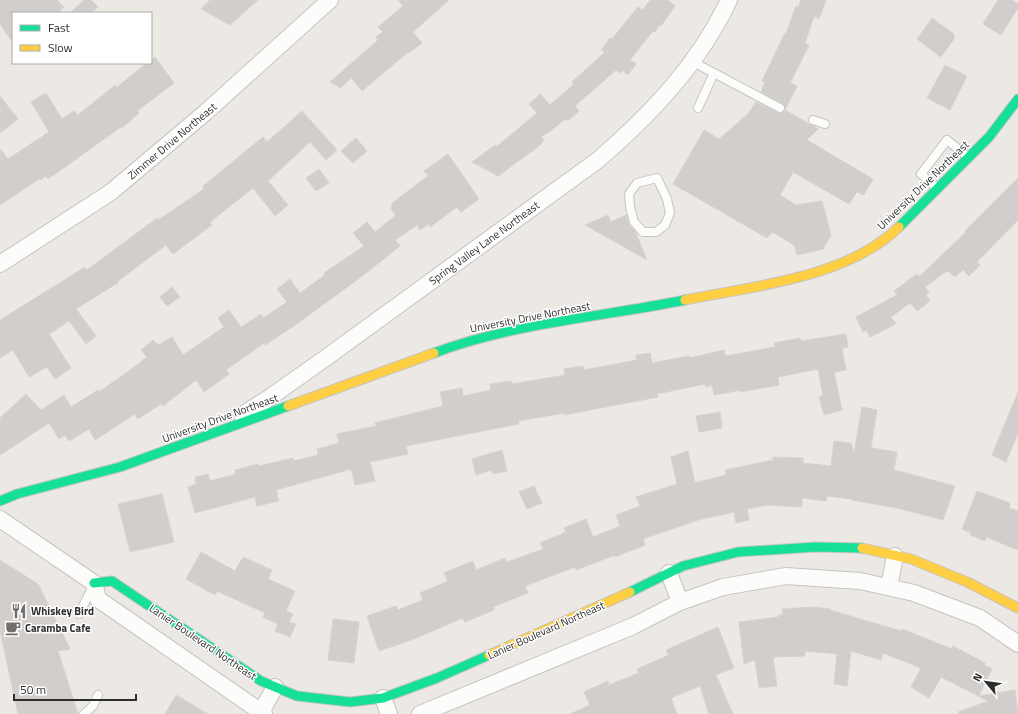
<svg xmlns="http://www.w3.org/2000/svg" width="1018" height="714" viewBox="0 0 1018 714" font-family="'Titillium Web',sans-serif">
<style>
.building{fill:#d1cecb;stroke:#d7d4d0}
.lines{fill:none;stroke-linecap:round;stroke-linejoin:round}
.lane-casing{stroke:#c5c4c5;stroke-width:10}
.street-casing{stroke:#c5c4c5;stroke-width:18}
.fast-casing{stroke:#c5c4c5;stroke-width:11}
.slow-casing{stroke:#c5c4c5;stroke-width:11}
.lane{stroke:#fcfcfb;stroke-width:8}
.street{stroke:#fcfcfb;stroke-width:16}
.fast{stroke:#16e098;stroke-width:9}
.slow{stroke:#ffcf43;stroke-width:9}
.labels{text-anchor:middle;stroke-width:3;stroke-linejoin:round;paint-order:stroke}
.street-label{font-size:11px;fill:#2e2e2e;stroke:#fff}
.poi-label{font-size:11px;font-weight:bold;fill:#2e2e2e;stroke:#fff;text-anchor:start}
</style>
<rect width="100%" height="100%" fill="#ece8e4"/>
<!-- building -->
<path class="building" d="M0,0H57L64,7L58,13H13V43L0,24Z
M84,0H91L98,7L91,13H70Z
M210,0H258L230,25L201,9Z
M398,0H449L413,32L422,43L409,53L408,52L362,91L351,78L341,88L330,82L378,40L376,37L383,32L378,27L403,6Z
M650,0H668L675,6L661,26L659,25L655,32L653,31L630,60L636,64L628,75L622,70L620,73L616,70L575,106L579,111L568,121L565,119L552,130L541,137L544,140L539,146L498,176L472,162L495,145L496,147L537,113L529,104L540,94L550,105L574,84L572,82L605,52L601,50L610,38L612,39L638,7L643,10Z
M801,0H826L819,19L814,16L805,43L809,45L790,83L797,86L785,110L818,129L807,140L873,179L864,195L857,192L849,204L793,172L780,195L796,205L822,201L831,235L823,249L797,255L794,245L772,232L767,238L673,184L704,130L719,139L748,114L756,102L778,113L785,111V107L783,103L761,92L765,82L762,81L785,33L786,34L796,6L798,7Z
M998,0H1012L1018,4V8L1001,35L983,24Z
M932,18L954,34V39L941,57L917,39Z
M155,57L174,83L137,111L139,113L122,128L121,127L58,172L48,179L46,176L40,180L39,179L0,205V149L8,159L49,132L31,102L46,93L62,119L74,111L78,115L115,85L117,87L147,63H151V60Z
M945,65L967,76L950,110L927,98Z
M0,96L18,119L0,133Z
M302,111L337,150L326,160L310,142L268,181L288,205L275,216L253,188L210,222L212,225L173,254L166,245L118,281L119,282L76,309L96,336L86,344L69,321L49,334L71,368L55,379L47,367L29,377L13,350L0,358V320L85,267L87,270L157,218L158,220L204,189L203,186L263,137L267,142Z
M356,138L367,151L353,163L341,151Z
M448,154L479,199L461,212L457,207L430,227L429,224L420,230L417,225L395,240L400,246L365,274L298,323L265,345L264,343L226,370L229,374L204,392L196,380L163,406L161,404L138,419L135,414L95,440L89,429L69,441L65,435L59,439L49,423L0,455V418L26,394L41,410L64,395L71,407L98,390L99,392L133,368L147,357L141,350L153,340L158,345L172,337L183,355L224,327L218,318L229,310L241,327L261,314L263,318L287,302L277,289L290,279L300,293L325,275L324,273L364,246L353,233L367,222L375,232L396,215L391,209L392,203L428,176L424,171Z
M319,169L329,183L316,191L306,178Z
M1018,178V220L977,262L980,265L969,276L963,270L955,277L948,271L944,273L925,287L929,292L926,295L930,301L917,311L910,303L891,317L896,324L870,337L866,330L863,332L856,317L897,295L894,291L917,274L919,277L966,232L965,231Z
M608,215L611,222L626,215L629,224L635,231L647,260L585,225Z
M172,287L180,297L167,306L160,297Z
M846,334L848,347L842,348L846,370L834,372L842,410L824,415L819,397L823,396L818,369L778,377L779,385L741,392V390L714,395L712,385L706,387L705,384L657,394L658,397L564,415V413L518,421L519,424L406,446L408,454L370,462L375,481L355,485L351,469L276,490L279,501L257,506L255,497L195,513L188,487L196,484L195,477L208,474L210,481L236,474L235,470L258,464L259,466L293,458L294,461L318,455L317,449L339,443L337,434L376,426L375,423L443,406L440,392L462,388L463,396L491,390L490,384L512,381V384L565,375L564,369L583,366L584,370L637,360L636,355L650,353L652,363L689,356L690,358L724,350L725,356L775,347L774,343L800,338L801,341Z
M1018,392V433L1006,462L992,455Z
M862,407L877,410L871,448L897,452L894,470L955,486L943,520L897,508L852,500V499L827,496L826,501L802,498V507L767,505L747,509L749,520L736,523L734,512L698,520L643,539L645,545L615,557V555L576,570L575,567L525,586L528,593L493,607L494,610L465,622L463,618L409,641L379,651L367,616L396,606L398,610L423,600L420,593L448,581L444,573L473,561L476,570L505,558L507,562L543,549L540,543L566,532L564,528L586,519L593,537L620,526L616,515L640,506L636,497L677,484L671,457L688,451L695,483L726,475L725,470L773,460V457L803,458V463L831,466L834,441L851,443L854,453Z
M720,412L722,428L699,432L696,416Z
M502,450L507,471L493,474L492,470L476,475L472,459Z
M534,486L542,503L527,509L519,492Z
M977,491L1010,503L1009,508L1018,511V550L986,537L985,541L970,535L971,533L962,529Z
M162,494L174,542L130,552L118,504Z
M201,552L235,571L243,557L272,570L268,579L295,591L286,611L293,614L289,622L296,624L290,637L275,631L278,624L263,617L265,613L217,591L215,595L186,579Z
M0,560L38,584L70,649L58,651L78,714H18L0,631Z
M814,607L830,609V610L901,631L902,629L952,649L953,646L966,653L985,663L984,665L992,669L979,696L1015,690L1018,714H959L958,712L988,701L941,677L929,698L911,687L921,668L883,653L881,660L851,651L847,686L834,684L837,654L805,651V656L773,657L777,686L759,688L755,660L744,664L739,622L778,617V615H783L782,609Z
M333,619L359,622L354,663L328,660Z
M718,627L734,668L716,675L733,714H709L700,686L671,698L677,714H570L590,705L584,692L608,681L609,685L639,673L637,669L669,655L666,650Z
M176,695L208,714H165Z"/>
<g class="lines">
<defs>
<path id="lane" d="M693,62L780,108
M698,108L714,73
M813,120L825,124
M657,178L667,199L670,213L665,225L656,232H643L634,222L630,207L629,194L637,183Z
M937,188L921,174L947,140L968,157
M79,614L93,586
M84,714L93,706L98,695"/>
<path id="street" d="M0,264L111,192L206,112L330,0
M242,415L269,398L327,357L598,160C651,114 699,64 729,0
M0,519L94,583L98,599L264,714
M669,573L680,602
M889,587L895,556
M383,698L389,714
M261,712L275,687
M420,714L633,626L680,602L723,587L786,576L860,581L914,593L980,618L1018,644"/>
<path id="fast" d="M899,227L989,137L1018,99
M434,353C514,323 601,317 685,300
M0,501L17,494L120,467L288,406
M94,583L112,581L261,681L297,696L350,702L383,698L437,678L489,655
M630,592L683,566L738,552L816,547L862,548"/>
<path id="slow" d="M685,300C754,286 847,278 899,227
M288,406L434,353
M862,548L911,559L967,582L1018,608
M489,655L630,592"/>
</defs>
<!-- lane casing -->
<use href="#lane" class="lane-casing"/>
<!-- street casing -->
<use href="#street" class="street-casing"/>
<!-- fast casing -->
<use href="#fast" class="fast-casing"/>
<!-- slow casing -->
<use href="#slow" class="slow-casing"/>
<!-- lane -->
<use href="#lane" class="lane"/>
<!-- street -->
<use href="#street" class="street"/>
<!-- fast -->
<use href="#fast" class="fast"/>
<!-- slow -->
<use href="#slow" class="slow"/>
</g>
<!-- icons -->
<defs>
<symbol id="restaurant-bare" viewBox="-9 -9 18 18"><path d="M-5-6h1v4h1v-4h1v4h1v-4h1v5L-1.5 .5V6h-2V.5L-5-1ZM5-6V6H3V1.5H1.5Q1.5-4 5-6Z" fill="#706f6e" stroke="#fff" stroke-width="2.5" paint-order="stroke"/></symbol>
<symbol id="cafe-bare" viewBox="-9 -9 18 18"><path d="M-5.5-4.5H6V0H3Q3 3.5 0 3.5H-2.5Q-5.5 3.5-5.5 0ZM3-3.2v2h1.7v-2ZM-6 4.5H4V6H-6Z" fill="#706f6e" stroke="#fff" stroke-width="2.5" paint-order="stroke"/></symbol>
</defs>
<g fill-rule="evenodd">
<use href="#restaurant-bare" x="8" y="600" width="22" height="22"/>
<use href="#cafe-bare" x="2" y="617" width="22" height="22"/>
</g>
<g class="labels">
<!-- street labels -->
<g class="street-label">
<text transform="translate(172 141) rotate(-40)" y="4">Zimmer Drive Northeast</text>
<text transform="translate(923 185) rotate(-44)" y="4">University Drive Northeast</text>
<text transform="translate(484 243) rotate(-36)" y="4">Spring Valley Lane Northeast</text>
<text transform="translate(530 317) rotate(-11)" y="4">University Drive Northeast</text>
<text transform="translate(220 418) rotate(-20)" y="4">University Drive Northeast</text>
<text transform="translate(546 630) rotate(-24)" y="4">Lanier Boulevard Northeast</text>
<text transform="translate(203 642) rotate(34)" y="4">Lanier Boulevard Northeast</text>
</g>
<!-- poi labels -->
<g class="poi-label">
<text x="31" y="615">Whiskey Bird</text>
<text x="25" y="632">Caramba Cafe</text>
</g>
</g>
<!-- legend -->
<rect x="12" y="12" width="140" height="52" fill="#ffffff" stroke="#ababab"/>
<rect x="20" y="25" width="20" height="6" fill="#16e098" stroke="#ababab"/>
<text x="48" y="32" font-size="12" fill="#2e2e2e">Fast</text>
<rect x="20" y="45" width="20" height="6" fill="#ffcf43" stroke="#ababab"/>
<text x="48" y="52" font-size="12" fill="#2e2e2e">Slow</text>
<!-- north arrow -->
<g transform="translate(986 682) rotate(299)" stroke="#ffffff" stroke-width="3" paint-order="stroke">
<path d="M0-3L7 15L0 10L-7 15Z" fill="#2e2e2e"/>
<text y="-6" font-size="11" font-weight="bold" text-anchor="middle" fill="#2e2e2e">N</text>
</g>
<!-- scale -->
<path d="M14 694v6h122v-6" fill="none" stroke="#2e2e2e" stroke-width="2"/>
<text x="20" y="694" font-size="12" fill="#2e2e2e" stroke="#ffffff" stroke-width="3" paint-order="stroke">50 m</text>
</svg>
